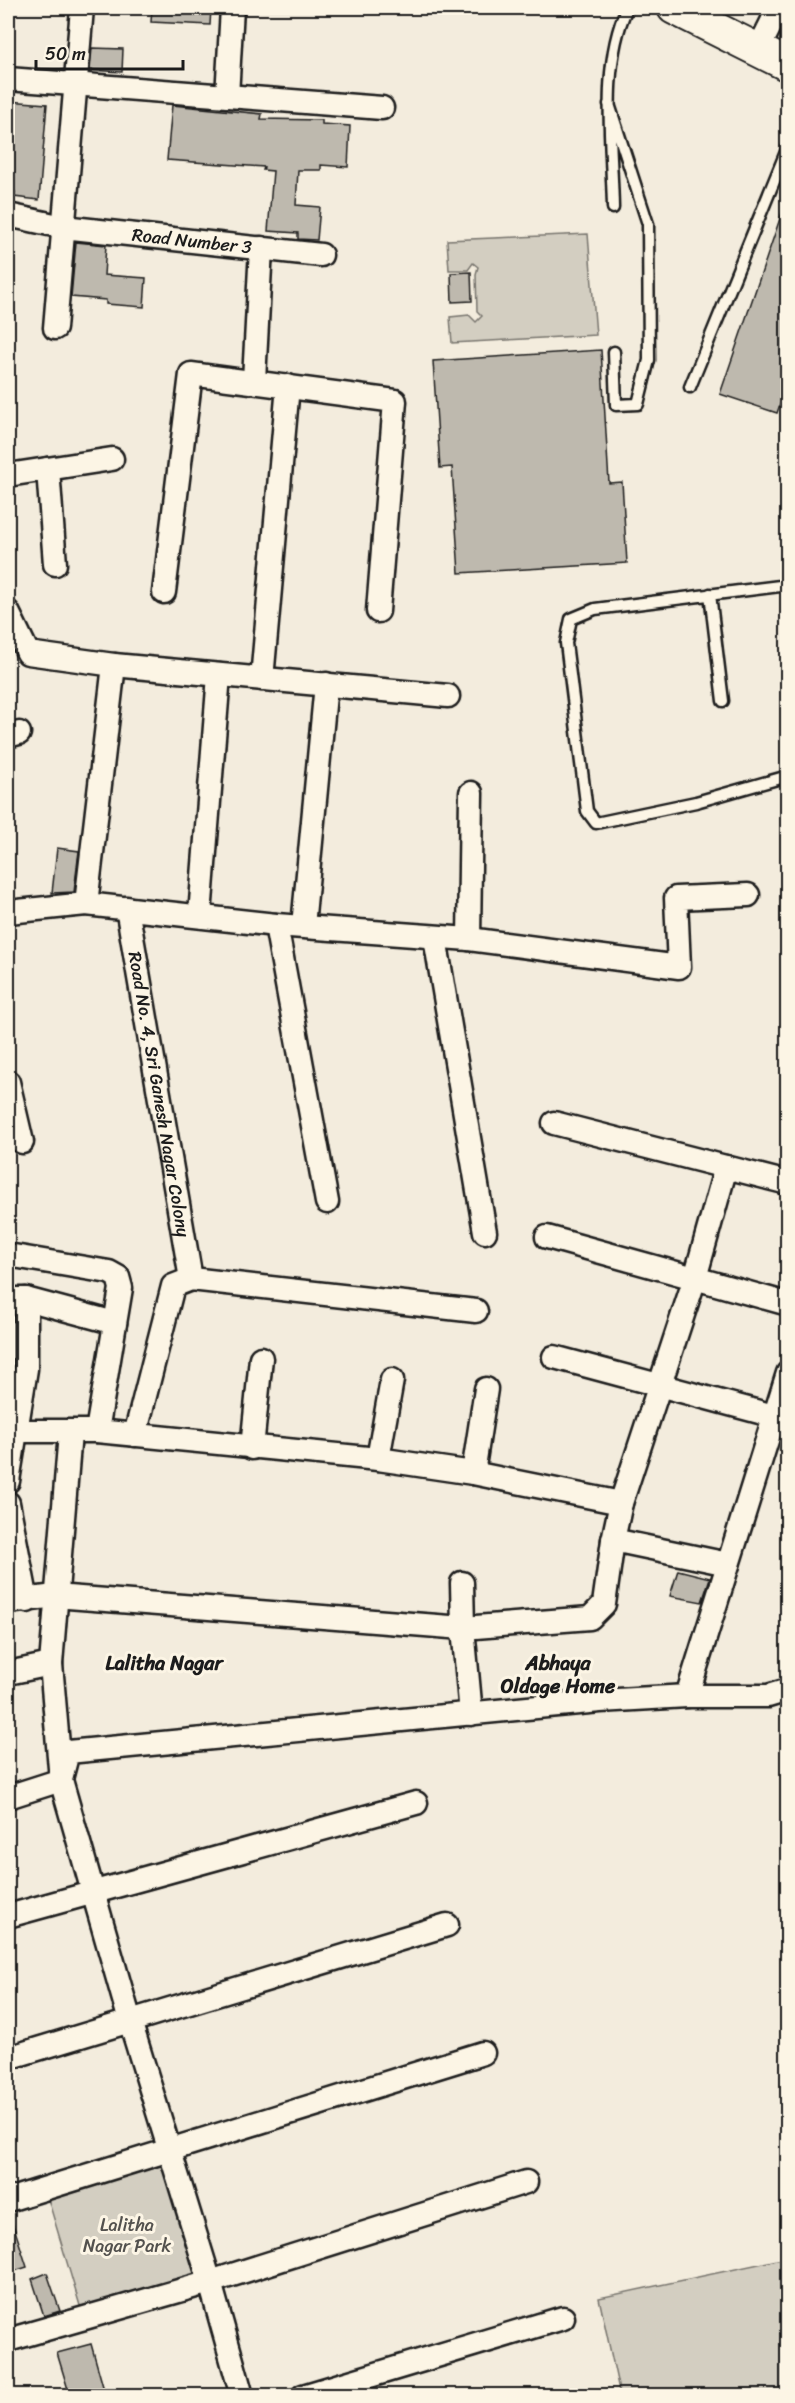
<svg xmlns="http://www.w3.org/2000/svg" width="795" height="2403" viewBox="0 0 795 2403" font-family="Sriracha,sans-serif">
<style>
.green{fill:#d3cec1;stroke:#78756e;stroke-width:1.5}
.building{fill:#beb9ae;stroke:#1c1c1c;stroke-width:1.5}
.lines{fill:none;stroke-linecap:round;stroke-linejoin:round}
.lane-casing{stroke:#1c1c1c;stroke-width:15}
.street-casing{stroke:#1c1c1c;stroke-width:27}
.secondary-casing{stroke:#1c1c1c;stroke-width:36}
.lane{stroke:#fcf5e5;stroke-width:10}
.street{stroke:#fcf5e5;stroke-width:22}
.secondary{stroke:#fcf5e5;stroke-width:32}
.labels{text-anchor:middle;stroke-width:6;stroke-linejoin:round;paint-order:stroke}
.street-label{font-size:18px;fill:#1c1c1c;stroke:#fcf5e5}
.park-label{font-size:18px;fill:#53514e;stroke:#fcf5e5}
.neighbourhood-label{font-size:20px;font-weight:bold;fill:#1c1c1c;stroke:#fcf5e5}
</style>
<rect width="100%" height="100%" fill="#f3ecdd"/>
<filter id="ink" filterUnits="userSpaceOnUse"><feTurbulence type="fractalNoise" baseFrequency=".0167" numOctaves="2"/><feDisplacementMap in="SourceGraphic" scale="12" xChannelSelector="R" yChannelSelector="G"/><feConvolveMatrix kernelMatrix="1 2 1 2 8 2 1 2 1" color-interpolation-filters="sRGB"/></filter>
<g filter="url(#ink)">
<!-- green -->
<path class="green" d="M588,234L596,335L452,343L450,317L469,315L476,322L482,316L477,311L476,274L478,267L473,263L468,270H449L447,240Z
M170,2150L210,2282L84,2319L45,2189Z
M787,2258V2395H620L599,2298Z"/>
<!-- building -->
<path class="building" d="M152,8H211L210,25L151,22Z
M92,48L123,49L122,72L90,70Z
M8,101L47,104L39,200L14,197L15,192L8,191Z
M172,105L262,114L261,119L322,120V124L350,126L348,167L321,165V170H298L296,205L320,207L317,240L298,239V233L268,231L273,171L263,170L264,167L167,160Z
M785,204H788V382L777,413L720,394Z
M76,242L106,245L104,275L146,278L144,307L106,304V300L71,297Z
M471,272L472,301L452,302L451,273Z
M601,350L609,483L622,482L627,563L459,573L452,467L440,468L433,361Z
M57,848L79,851L74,892L52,893Z
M678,1570L710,1578L702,1602L670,1596Z
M11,2218L27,2267L8,2273V2219Z
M47,2273L60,2311L44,2316L32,2279Z
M91,2344L104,2390L84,2396H70L57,2353Z"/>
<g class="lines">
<defs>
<path id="lane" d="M609,104L648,224L649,360L638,404L616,405L614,352
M613,208C612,146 600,65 627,8
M690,387L788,147
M788,585L595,609L571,619L566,643L587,811L596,823L696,802L788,776
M710,594L723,701"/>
<g id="street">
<path d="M758,50L773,20L774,8"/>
<path d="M8,79L382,108"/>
<path d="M227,96L232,8"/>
<path id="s1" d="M8,215L63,227L321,255"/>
<path d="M55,328L82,8"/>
<path d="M254,380L261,248"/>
<path d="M48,469L55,564"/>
<path d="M8,475L112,459"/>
<path d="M164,592L191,374L395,401L378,611"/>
<path d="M8,612L28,653L114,665L448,696"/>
<path d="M262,679L288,386"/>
<path d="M8,736L19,733"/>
<path d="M86,904L114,665"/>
<path id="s2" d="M127,908L191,1279"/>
<path d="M8,912L86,904L276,925L469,939L471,793"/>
<path d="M200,915L219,675"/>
<path d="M276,925L327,1202"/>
<path d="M303,926L326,684"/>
<path d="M435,938L485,1232"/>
<path d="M469,939L679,967L676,898L748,895"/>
<path d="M8,1082L22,1142"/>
<path d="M554,1123L788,1183"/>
<path d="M547,1237L788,1304"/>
<path d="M8,1255L109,1272L118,1277L121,1288L97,1431"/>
<path d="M8,1299H26L115,1323"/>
<path d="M554,1357L774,1416"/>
<path d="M8,1431H97L378,1459L473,1473L621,1503"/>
<path d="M70,1433L51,1664L61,1780L130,2021L210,2282L242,2396"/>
<path d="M135,1435L173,1286L191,1279L476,1311"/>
<path d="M252,1448L261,1358"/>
<path d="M378,1459L392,1380"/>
<path d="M473,1473L486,1389"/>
<path d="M8,1481L26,1369V1299"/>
<path d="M8,1503L27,1601"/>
<path d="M613,1540L728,1564"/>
<path d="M462,1583L463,1628L471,1714"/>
<path d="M8,1602L55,1596L463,1628L590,1618L604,1604L613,1540L621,1503L695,1278L726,1167"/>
<path d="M8,1673L51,1664"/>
<path d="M687,1696L788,1373"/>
<path d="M62,1775L68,1752L600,1701L687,1696H768L788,1690"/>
<path d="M8,1797L61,1780"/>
<path d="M8,1916L416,1803"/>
<path d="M8,2058L447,1925"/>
<path d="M8,2200L483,2053"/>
<path d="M8,2340L210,2282L526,2182"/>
<path d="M303,2396L563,2318"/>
</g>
<path id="secondary" d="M674,8L788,65"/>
</defs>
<!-- lane casing -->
<use href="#lane" class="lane-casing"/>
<!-- street casing -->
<use href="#street" class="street-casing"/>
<!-- secondary casing -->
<use href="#secondary" class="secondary-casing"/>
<!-- lane -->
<use href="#lane" class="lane"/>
<!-- street -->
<use href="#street" class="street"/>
<!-- secondary -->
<use href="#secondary" class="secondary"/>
</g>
</g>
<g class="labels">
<!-- street labels -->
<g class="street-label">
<text dy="6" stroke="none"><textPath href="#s1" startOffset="186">Road Number 3</textPath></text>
<text dy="6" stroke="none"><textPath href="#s2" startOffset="189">Road No. 4, Sri Ganesh Nagar Colony</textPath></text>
</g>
<!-- park labels -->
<g class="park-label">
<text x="127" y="2231">Lalitha<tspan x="127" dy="21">Nagar Park</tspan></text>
</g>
<!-- neighbourhood labels -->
<g class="neighbourhood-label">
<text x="164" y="1670">Lalitha Nagar</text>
<text x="558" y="1670">Abhaya<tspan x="558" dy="23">Oldage Home</tspan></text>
</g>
</g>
<!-- margin -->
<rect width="795" height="2403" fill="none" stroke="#fcf5e5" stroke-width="30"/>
<rect x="15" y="15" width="765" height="2373" fill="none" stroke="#1c1c1c" stroke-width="2" filter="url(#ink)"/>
<!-- scale -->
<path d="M36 60v9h147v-9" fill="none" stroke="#1c1c1c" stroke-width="3"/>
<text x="45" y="60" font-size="18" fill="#1c1c1c" stroke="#fcf5e5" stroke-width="4.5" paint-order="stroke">50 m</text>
</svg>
